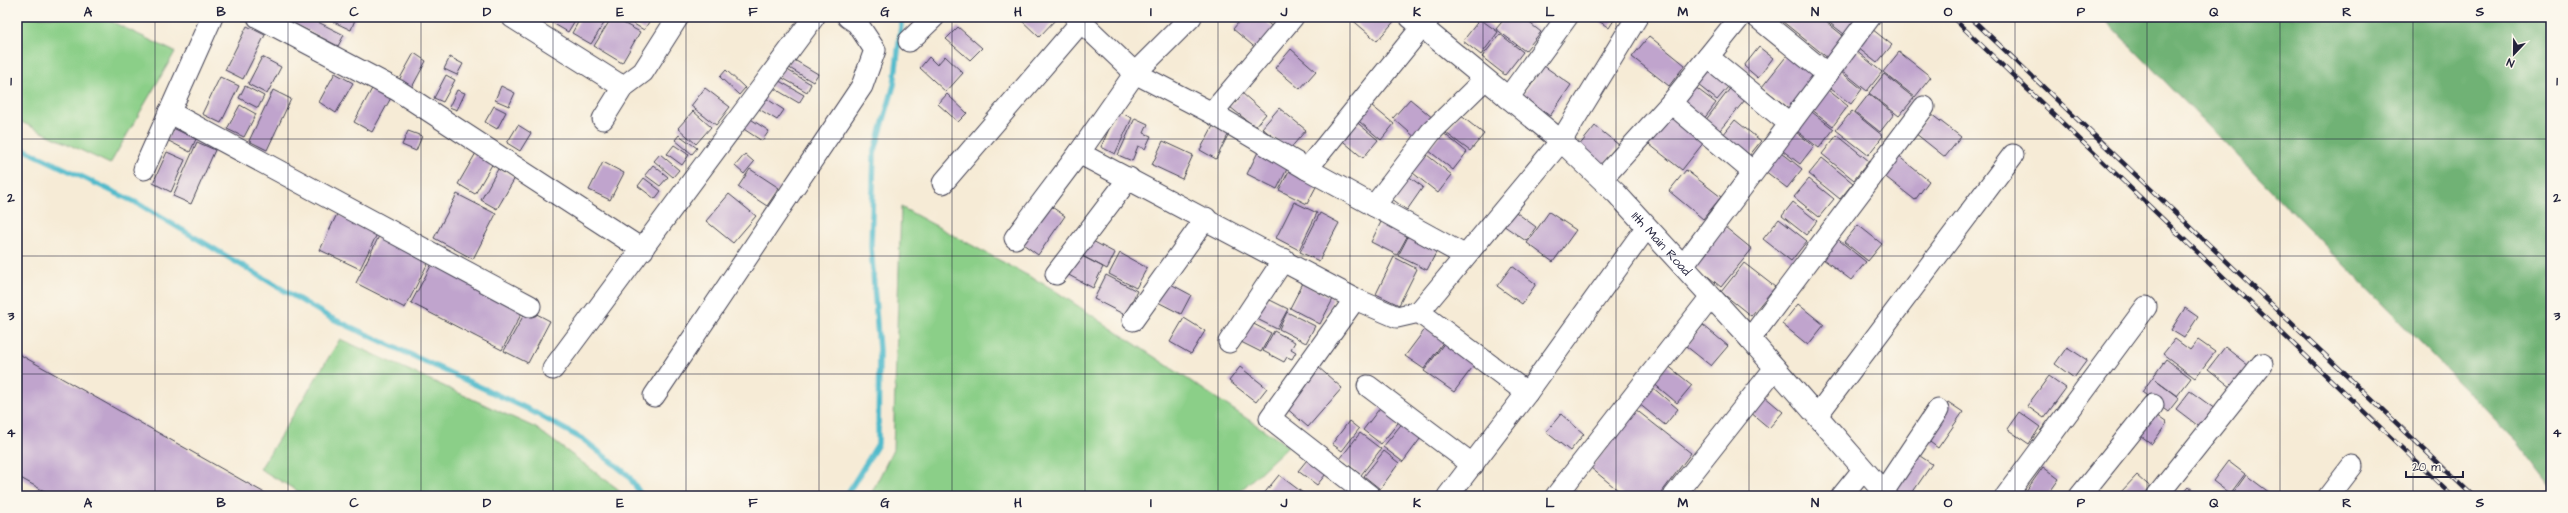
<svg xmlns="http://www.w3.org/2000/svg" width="2568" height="513" viewBox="0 0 2568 513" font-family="'Architects Daughter',sans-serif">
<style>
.green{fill:#8bcf88;stroke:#567862}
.forest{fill:#70b274;stroke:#496a58}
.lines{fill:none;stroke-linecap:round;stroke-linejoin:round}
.stream{stroke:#4fbacb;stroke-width:5.5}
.building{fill:#c0a4cd}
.minor-casing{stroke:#424052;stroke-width:23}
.minor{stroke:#fff;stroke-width:21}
.rail-casing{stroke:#22223b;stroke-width:4.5}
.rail{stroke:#fbf7ec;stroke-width:3;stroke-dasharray:9;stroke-linecap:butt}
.grid{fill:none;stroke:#22223b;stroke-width:1;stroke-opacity:0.55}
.labels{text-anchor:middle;stroke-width:4;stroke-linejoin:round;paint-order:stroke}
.street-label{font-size:13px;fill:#22223b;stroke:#fbf7ec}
.neatline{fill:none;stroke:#22223b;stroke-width:1.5}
.grid-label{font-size:13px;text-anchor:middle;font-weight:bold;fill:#22223b}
</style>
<rect width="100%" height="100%" fill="#fbf7ec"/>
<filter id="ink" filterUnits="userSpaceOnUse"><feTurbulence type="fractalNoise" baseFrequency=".025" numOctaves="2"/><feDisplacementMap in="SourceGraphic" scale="8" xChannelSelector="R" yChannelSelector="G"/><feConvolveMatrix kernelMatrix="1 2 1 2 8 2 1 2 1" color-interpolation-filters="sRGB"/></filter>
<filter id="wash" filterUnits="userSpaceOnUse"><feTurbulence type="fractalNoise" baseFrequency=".012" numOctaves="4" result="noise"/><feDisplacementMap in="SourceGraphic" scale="16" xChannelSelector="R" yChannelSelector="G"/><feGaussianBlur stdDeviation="0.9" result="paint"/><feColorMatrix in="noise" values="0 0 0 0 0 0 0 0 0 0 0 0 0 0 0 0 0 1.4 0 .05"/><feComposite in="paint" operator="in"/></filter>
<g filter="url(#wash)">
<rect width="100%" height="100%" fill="#f6ebd6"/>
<!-- green -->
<path class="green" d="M17,17H102L175,52L110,164L17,120Z
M901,207L1051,288L1288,446L1235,496H870L893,450Z
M340,339L536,428L618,489L622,496H306L260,469Z"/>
<!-- forest -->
<path class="forest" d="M2102,17H2551V486L2518,443Z"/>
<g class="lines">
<!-- stream -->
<path class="stream" d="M17,146L137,203L329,317L528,409L584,440L628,475L642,496
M846,496L878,444L879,350L871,246L874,154L894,85L902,17"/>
</g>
<g id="blocks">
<!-- building -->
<path class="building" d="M281,17H308L344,35L338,46Z
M323,17H356L351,30Z
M542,17H577L568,32Z
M581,17H608L591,44L572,33Z
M612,17L640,32L622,63L594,46Z
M622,17H652L644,30Z
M1018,17H1054L1056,19L1039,37Z
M1243,17H1261L1276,30L1258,50L1233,29Z
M1349,17H1396L1397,18L1377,41Z
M1506,17H1522L1541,32L1525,51L1496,29Z
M1593,17H1616L1609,28Z
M1777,17H1820L1846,38L1829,59Z
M1822,17H1857L1844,34Z
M1480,19L1498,32L1481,55L1463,41Z
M1867,25L1892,45L1877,63L1853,44Z
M247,26L265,35L243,79L225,70Z
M958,27L982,48L970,60L946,39Z
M1500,34L1523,52L1505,75L1482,57Z
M1649,36L1685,65L1669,86L1632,57Z
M1759,47L1773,58L1758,78L1744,66Z
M1793,48L1821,70L1791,110L1762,87Z
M1291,49L1316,71L1300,89L1275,68Z
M1855,50L1882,72L1867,91L1840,69Z
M1899,52L1931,77L1915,97L1883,72Z
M414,53L426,61L411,89L398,82Z
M945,56L963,73L946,92L920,68L929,57L937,65Z
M262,57L281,67L267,94L248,84Z
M450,57L463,64L457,75L444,69Z
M791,58L818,74L813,82L786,66Z
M1708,62L1733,81L1717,100L1693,81Z
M1544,66L1571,85L1550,116L1522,96Z
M1835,67L1862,89L1851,104L1823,83Z
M784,68L811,84L807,92L779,76Z
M726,70L745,88L739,95L720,77Z
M335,73L353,83L336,113L319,102Z
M1884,74L1914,98L1899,116L1869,93Z
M446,75L455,80L443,102L434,98Z
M220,77L239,86L221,123L202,114Z
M774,78L804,95L799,103L770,86Z
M1735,82L1750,94L1715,136L1702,125Z
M1691,84L1716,103L1700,124L1675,104Z
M374,85L392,96L372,132L354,122Z
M245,86L264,96L258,108L239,98Z
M501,86L515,93L509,106L495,100Z
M1823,86L1848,106L1833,126L1807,106Z
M705,88L730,107L716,125L691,106Z
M273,90L291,99L267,150L249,141Z
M457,90L465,93L457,110L449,107Z
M1242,93L1266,114L1255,127L1230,107Z
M947,94L967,113L958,122L938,104Z
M1869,94L1894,114L1880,132L1855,112Z
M761,95L784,110L777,120L754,106Z
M1410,99L1434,119L1417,139L1393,118Z
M1366,101L1394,124L1381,140L1353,116Z
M240,105L256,114L244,137L227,129Z
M494,106L506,112L497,129L485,122Z
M1279,108L1306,130L1289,150L1262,128Z
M1671,108L1708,137L1682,170L1645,141Z
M1808,109L1834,129L1819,148L1793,128Z
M693,111L711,127L696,144L678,128Z
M1117,111L1132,118L1115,154L1101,147Z
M1852,111L1883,136L1868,155L1836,130Z
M743,114L769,131L762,141L736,124Z
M1931,114L1961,137L1945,157L1915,133Z
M1460,115L1484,134L1470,151L1446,133Z
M1135,118L1148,124L1144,133L1151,136L1145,149L1138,146L1132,161L1118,155Z
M1353,119L1378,140L1363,158L1338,137Z
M1735,120L1761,141L1745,161L1719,140Z
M518,125L531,133L520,151L507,143Z
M1213,126L1229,133L1216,159L1200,150Z
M1595,126L1619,145L1602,166L1578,147Z
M173,128L196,139L190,152L167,140Z
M1792,129L1814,146L1800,164L1778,147Z
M408,131L422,136L416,151L402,145Z
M1442,132L1467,152L1453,170L1428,150Z
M679,135L697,148L692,154L675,140Z
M1837,135L1869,161L1854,180L1822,154Z
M1163,141L1193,155L1182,179L1152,165Z
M197,142L215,150L191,204L173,196Z
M674,145L689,155L682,165L667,154Z
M480,146L497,156L475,194L458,184Z
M1776,148L1802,169L1787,188L1760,167Z
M1422,151L1452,175L1438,193L1408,169Z
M167,152L185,160L171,192L153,183Z
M1258,152L1288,167L1277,189L1247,174Z
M660,154L679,170L673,177L654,161Z
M745,154L754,162L744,174L735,166Z
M1897,155L1929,181L1915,200L1882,174Z
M1822,158L1853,183L1840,199L1809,174Z
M603,162L624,173L610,200L589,190Z
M653,165L668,177L660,186L645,175Z
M498,169L515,178L497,209L481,200Z
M750,169L779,188L767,206L738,187Z
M1290,169L1318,183L1307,204L1279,190Z
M1686,170L1721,197L1703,219L1669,191Z
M1404,173L1423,187L1407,210L1388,196Z
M644,178L661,191L655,199L638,186Z
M1809,179L1834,199L1819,217L1794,197Z
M457,194L496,214L473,259L434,238Z
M729,194L756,216L733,243L706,221Z
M1294,202L1317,213L1299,250L1276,238Z
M1793,202L1817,221L1806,235L1782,216Z
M1046,203L1065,216L1038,255L1019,241Z
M1513,210L1536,227L1526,241L1503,225Z
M1549,212L1576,230L1553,262L1527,243Z
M1320,213L1339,223L1319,261L1300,252Z
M337,214L377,234L360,269L320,250Z
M1779,219L1807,241L1791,261L1763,239Z
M1382,220L1409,233L1397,255L1371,242Z
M1858,225L1882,244L1868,261L1844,242Z
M1725,227L1752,249L1721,287L1694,265Z
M1411,231L1440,245L1427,270L1398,256Z
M380,234L430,259L405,308L356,283Z
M1835,237L1866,262L1851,280L1819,256Z
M1087,238L1115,253L1107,269L1079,254Z
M1074,252L1103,267L1093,288L1063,272Z
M1120,253L1147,268L1136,288L1109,274Z
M1394,257L1417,269L1399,305L1376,294Z
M433,262L524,309L502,350L411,303Z
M1744,263L1775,287L1751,316L1721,292Z
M1512,266L1536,284L1522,304L1497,286Z
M1106,275L1137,291L1125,315L1094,299Z
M1165,281L1191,295L1181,314L1152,299Z
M1303,283L1333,299L1320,324L1290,308Z
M1262,296L1288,309L1277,329L1251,316Z
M1798,304L1824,325L1808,345L1782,324Z
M2185,308L2198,317L2184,338L2171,330Z
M527,309L550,321L528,363L504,351Z
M1287,312L1315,326L1306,343L1279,329Z
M1184,318L1205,331L1191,354L1170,342Z
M1246,320L1271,333L1261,352L1235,339Z
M1703,325L1728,346L1711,366L1686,346Z
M1426,328L1444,341L1424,369L1405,356Z
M1274,331L1295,342L1291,349L1296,352L1292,359L1287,357L1284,362L1263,351Z
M2175,339L2190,350L2198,340L2215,352L2195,378L2163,354Z
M1445,342L1475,364L1454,392L1424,371Z
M2067,347L2087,360L2074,378L2055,364Z
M2225,347L2249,366L2232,388L2208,369Z
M17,353L270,496H53L17,476Z
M2166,359L2191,378L2177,396L2155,380L2179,398L2168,412L2142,392Z
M1667,365L1692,385L1677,403L1652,382Z
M1240,367L1267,388L1256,402L1229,381Z
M1318,367L1342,388L1308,427L1284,406Z
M2049,376L2066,388L2044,418L2027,406Z
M1652,387L1678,409L1665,425L1638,403Z
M2190,391L2215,409L2201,428L2176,409Z
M1764,396L1783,412L1769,428L1750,412Z
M1948,402L1963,412L1938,448L1923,437Z
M1383,404L1402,418L1381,444L1363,430Z
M1635,409L1691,453L1659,496H1625L1591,468Z
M2019,412L2040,427L2029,444L2007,429Z
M2153,413L2167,423L2152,444L2137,433Z
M1561,414L1584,434L1570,451L1546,432Z
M1349,421L1359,429L1342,451L1332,444Z
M1404,421L1423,435L1403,462L1383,447Z
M1360,433L1381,449L1361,475L1340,459Z
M1384,451L1399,463L1380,489L1364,476Z
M1914,452L1932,464L1910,496H1898L1888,490Z
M1311,455L1330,469L1317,485L1298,471Z
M2228,461L2245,474L2230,494L2213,481Z
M2043,467L2059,479L2047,496H2033L2026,491Z
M1279,475L1307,496H1262Z
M2137,475L2156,492L2152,496H2123L2120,493Z
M2246,475L2274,496H2231Z
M2189,487L2201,496H2181Z"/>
</g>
</g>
<g filter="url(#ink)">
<use href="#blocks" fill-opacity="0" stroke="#424052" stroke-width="1"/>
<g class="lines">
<defs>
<g id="minor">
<path d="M258,17L397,90L643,250"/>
<path d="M512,17L623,87L643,72L678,17"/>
<path d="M1076,17L1135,73L1212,113L1307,169L1464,255"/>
<path d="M1191,17L1135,73L1079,153L1355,299L1397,317L1419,312L1561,141L1637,17"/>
<path id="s1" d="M1410,17L1561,141L1616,193L1750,339L1887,496"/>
<path d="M1757,17L1827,74"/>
<path d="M909,41L934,17"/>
<path d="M1708,57L1790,124"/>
<path d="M1508,98L1567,17"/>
<path d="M1671,103L1753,172"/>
<path d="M169,112L530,306"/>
<path d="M1212,113L1293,17"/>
<path d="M603,119L623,87"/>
<path d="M144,169L212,17"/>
<path d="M1307,169L1430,17"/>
<path d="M1602,179L1671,103L1740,17"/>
<path d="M943,183L1081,22"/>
<path d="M1374,206L1431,132L1484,80"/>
<path d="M1015,238L1079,153"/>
<path d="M1683,266L1870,17"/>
<path d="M1056,274L1129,178"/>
<path d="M1355,299L1270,418L1370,496"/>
<path d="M1419,312L1527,393"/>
<path d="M1133,320L1206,218"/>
<path d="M1750,339L1924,107"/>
<path d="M1229,342L1284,259"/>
<path d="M553,369L814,17"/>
<path d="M1368,386L1473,465"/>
<path d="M654,396L862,86L875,50L857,23L848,17"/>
<path d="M1818,414L2013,155"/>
<path d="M1883,492L1938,410"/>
<path d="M1448,496L1527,393L1646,228"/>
<path d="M1556,496L1710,298"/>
<path d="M1674,496L1775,368"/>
<path d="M1842,496L1863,470"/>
<path d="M2006,496L2146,307"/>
<path d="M2080,496L2153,405"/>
<path d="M2157,496L2262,364"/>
<path d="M2329,496L2352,466"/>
</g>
</defs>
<!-- minor casing -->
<use href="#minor" class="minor-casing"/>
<!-- minor -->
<use href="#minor" class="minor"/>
<defs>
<path id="rail" d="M1952,17L2452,496
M1970,17L2473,496"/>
</defs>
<!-- rail casing -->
<use href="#rail" class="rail-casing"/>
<!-- rail -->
<use href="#rail" class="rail"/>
</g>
</g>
<!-- grid -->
<path class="grid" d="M155,17V496M288,17V496M421,17V496M553,17V496M686,17V496M819,17V496M952,17V496M1085,17V496M1218,17V496M1350,17V496M1483,17V496M1616,17V496M1749,17V496M1882,17V496M2015,17V496M2147,17V496M2280,17V496M2413,17V496M17,139H2551M17,256H2551M17,374H2551"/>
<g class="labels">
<!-- street labels -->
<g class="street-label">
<text dy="5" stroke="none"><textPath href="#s1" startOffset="339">11th Main Road</textPath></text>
</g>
</g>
<!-- margin -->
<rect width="2568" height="513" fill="none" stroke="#fbf7ec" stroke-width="44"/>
<!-- north arrow -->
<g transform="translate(2514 54) rotate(202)" stroke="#fbf7ec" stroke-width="3" paint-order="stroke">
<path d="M0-3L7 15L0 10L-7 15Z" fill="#22223b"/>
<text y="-6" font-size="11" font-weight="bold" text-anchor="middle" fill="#22223b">N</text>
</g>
<!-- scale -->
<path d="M2406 471v6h57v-6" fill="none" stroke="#22223b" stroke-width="2"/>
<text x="2412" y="471" font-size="12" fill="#22223b" stroke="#fbf7ec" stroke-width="3" paint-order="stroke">20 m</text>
<rect x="22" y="22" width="2524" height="469" class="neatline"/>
<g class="grid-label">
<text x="88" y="16">A</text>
<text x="221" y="16">B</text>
<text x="354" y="16">C</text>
<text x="487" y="16">D</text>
<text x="620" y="16">E</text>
<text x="753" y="16">F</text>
<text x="885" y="16">G</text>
<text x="1018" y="16">H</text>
<text x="1151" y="16">I</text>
<text x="1284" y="16">J</text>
<text x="1417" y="16">K</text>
<text x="1550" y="16">L</text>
<text x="1683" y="16">M</text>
<text x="1815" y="16">N</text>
<text x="1948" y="16">O</text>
<text x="2081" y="16">P</text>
<text x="2214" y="16">Q</text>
<text x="2347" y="16">R</text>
<text x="2480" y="16">S</text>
<text x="11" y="85">1</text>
<text x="2557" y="85">1</text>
<text x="11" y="202">2</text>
<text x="2557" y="202">2</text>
<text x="11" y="320">3</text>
<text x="2557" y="320">3</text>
<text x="11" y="437">4</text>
<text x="2557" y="437">4</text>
<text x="88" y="507">A</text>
<text x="221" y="507">B</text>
<text x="354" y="507">C</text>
<text x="487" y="507">D</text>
<text x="620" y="507">E</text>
<text x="753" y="507">F</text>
<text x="885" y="507">G</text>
<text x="1018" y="507">H</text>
<text x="1151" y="507">I</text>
<text x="1284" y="507">J</text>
<text x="1417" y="507">K</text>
<text x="1550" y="507">L</text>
<text x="1683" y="507">M</text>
<text x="1815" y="507">N</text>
<text x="1948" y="507">O</text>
<text x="2081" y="507">P</text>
<text x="2214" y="507">Q</text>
<text x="2347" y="507">R</text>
<text x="2480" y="507">S</text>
</g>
</svg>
